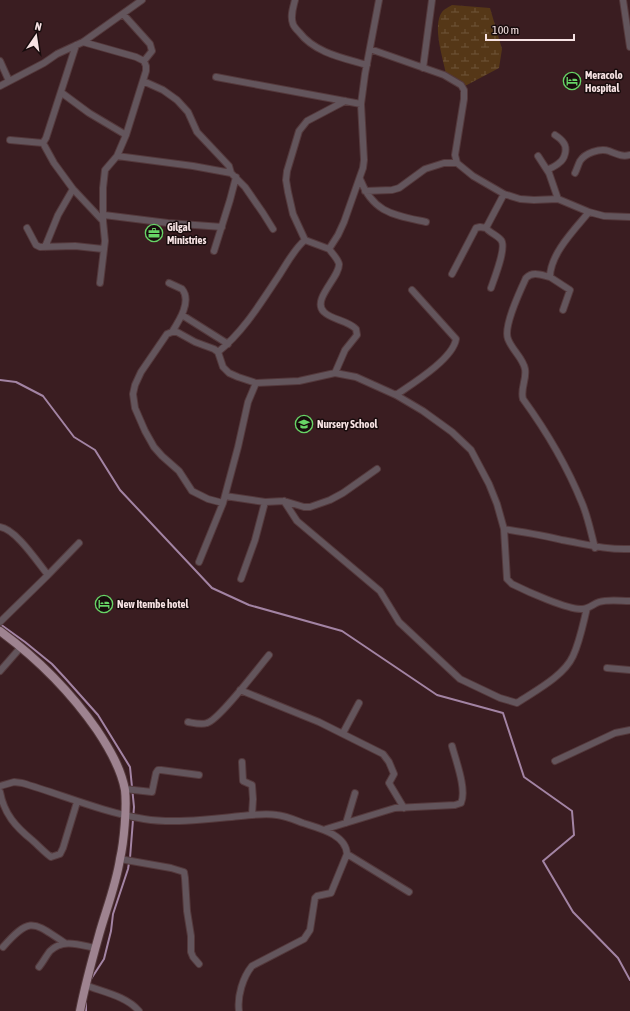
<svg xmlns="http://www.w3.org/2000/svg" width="630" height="1011" viewBox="0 0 630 1011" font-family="'Asap Condensed',sans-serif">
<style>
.wetland{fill:url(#wetland-marsh)}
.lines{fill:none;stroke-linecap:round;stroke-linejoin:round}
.stream{stroke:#a384a4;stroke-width:2}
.minor-casing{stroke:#54393c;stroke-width:8}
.major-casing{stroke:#54393c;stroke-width:10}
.minor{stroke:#63555c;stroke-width:6}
.major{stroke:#9e8390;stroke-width:8}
.labels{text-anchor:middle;stroke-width:3;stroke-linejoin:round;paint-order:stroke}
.poi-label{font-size:11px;font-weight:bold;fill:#f6e2e3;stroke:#180c0d;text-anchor:start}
</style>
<defs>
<pattern id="wetland-marsh" width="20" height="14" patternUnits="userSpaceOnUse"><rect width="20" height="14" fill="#553717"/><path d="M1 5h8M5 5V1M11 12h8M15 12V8" fill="none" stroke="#6e5439"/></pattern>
</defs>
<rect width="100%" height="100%" fill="#3a1d21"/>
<!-- wetland -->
<path class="wetland" d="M452,5L490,8L502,49L499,68L465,86L446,74C443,58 432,26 442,12C444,9 449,7 452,5Z"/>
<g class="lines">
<!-- stream -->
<path class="stream" d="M0,380L16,382L43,396L74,437L95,450L120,490L212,588L249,605L342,631L437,695L503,713L524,777L572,811L574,835L543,861L573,912L618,958L630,980
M0,624L25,642L52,664L65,678L98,715L130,767L134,807L130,858
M91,979L104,959L111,931L113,914L128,869L129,863
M86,1000V1011"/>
<defs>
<path id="minor" d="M295,0C293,8 290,16 293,24C294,27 297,30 299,32C315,53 343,58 367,65
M623,0L630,47
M123,14L150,44L152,51L144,61
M83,42L136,57L144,61L146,66V71L126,135L117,156L105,170L103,188V221
M370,49L444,75L461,85L464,90V99L455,155L457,163L473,176L504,194L520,199L534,200L558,199L589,212L604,216L630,217
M0,61L9,81
M423,68L432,0
M216,77L361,104
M143,81L163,90L177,100L188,112L197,132L229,166L231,173
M0,86L44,63L57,54L83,42L142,0
M62,93L89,113L126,135
M10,140L43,143L46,138L76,45
M43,143L54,163L73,189L103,221L105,241L100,283
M117,156L193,166L231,173L245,187L263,213L273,229
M538,156L549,173L558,199
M547,170C551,168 556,166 559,163C565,159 568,148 563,142C561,139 558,137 555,135
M575,173C577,169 578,165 580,161C585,153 600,148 609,151C617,154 621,157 630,155
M360,179C373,213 394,215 426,222
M365,191L392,190L399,188L425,169L444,163H457
M104,215L168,223L222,227
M27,228L36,245L40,247L75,246L103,249
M305,240L293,214L288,192L286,180L287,171L299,131L307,121L345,101
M45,247L58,215L73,189
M329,249C332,253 338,259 339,264C340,277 311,300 324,312C332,320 347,320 356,329L357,335L345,350L335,373
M214,251L230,200L236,177
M452,274L476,228L480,227L486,228
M550,277C541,275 533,271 526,278C520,291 503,327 508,339C512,350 523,358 525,369C527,379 520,389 523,399C547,432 567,466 582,503C588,517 591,533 595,548
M169,283L182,289C192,301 179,321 172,332
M491,288C494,279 507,247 501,240C497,235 490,233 486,228L504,194
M563,310L570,290L550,277C550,254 575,229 589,212
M182,315L228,344
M218,352C243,332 260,304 278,277C286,265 294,249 305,240L329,249L338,235L344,222L363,168L364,160L361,104L365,74L379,0
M396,395C412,384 453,359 456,339L412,290
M225,496L265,502L284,501L304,507H310L330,500L343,493L377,469
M284,501L297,521L380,591L399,622L460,679L500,698L517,703C535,691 564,676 573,656C580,641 583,624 587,608
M223,503L208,499L192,491L179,471L162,456L154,447L145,431L135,408L133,394L135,385L141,372L167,334L172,332H177L195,342L214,349L218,352L223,367L229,373L238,377L256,383L299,381L335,373L356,377L396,395L423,411L452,432L471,450L489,484L497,504L504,529L507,579L512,584C526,591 568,610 582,609C589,609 593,604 599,602C609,599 620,601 630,601
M0,527C16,529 38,563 48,575
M504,529C523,532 543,535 562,540C585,544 606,550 630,549
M199,562L223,503L238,447L248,402L256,383
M241,579L255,540L265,502
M0,622L48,575L79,543
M607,668L630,670
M0,671L21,647
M240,690L319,722L383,754L389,762L394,774L389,783L404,808
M188,722C194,723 201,725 207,723C219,720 259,667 269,655
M343,733L359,703
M555,761L615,733L630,730
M242,762L243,781L252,785L253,799L252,815
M0,786L14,782L22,783C63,795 102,812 144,819C175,824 210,819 241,816C253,815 265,813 277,815C286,816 295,820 303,823C318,828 346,834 347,854L331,893L317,896L315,898L310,930L304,939L252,966C243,977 237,996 239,1011
M125,789L152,792L156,773L158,770H161L199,775
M0,792C4,814 16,827 32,840C39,846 44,852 51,857L60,854L63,848L77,802
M346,823L355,793
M326,829L395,808L455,805L461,803C467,790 456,761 452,746
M347,854L409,892
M120,859L171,868L184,872L185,878L187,911L191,936V952L193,957L199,964
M3,947C31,915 34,923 65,943
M39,967C43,962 46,956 50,951C63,938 80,945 95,948
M85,985C103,992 126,996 139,1011"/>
<path id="major" d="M0,631C38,659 70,691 97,730C109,748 121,768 125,790C127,807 124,842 120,859C116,885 106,910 99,935C92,960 85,985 80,1011"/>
</defs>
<!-- minor casing -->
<use href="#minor" class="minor-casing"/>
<!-- major casing -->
<use href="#major" class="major-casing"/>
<!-- minor -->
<use href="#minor" class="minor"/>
<!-- major -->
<use href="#major" class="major"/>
</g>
<!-- icons -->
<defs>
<symbol id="hotel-ring" viewBox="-11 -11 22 22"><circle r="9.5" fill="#180c0d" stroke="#67d466" stroke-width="1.5"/><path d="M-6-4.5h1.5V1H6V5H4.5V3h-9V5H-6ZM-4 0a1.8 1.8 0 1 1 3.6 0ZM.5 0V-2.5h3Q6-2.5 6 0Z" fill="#67d466"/></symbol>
<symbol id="office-ring" viewBox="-11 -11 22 22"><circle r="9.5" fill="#180c0d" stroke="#67d466" stroke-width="1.5"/><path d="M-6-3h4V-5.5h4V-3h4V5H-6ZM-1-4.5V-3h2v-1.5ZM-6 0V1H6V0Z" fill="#67d466"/></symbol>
<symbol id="school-ring" viewBox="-11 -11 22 22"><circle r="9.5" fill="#180c0d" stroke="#67d466" stroke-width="1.5"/><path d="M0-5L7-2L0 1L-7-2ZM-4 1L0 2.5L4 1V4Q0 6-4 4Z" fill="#67d466"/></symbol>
</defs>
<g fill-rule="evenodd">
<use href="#hotel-ring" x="562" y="71" width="20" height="20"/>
<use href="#office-ring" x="144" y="223" width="20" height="20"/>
<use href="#school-ring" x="294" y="414" width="20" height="20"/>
<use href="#hotel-ring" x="94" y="594" width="20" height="20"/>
</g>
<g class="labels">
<!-- poi labels -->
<g class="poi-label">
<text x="585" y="79">Meracolo<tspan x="585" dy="13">Hospital</tspan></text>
<text x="167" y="231">Gilgal<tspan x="167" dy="13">Ministries</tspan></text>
<text x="317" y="428">Nursery School</text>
<text x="117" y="608">New Itembe hotel</text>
</g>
</g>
<!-- north arrow -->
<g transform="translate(36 36) rotate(13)" stroke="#180c0d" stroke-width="3" paint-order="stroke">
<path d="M0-3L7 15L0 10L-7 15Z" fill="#f6e2e3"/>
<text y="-6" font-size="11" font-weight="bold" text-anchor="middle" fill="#f6e2e3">N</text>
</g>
<!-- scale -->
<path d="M486 34v6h88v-6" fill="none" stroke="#f6e2e3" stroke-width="2"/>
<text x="492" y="34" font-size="12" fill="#f6e2e3" stroke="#180c0d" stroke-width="3" paint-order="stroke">100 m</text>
</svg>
